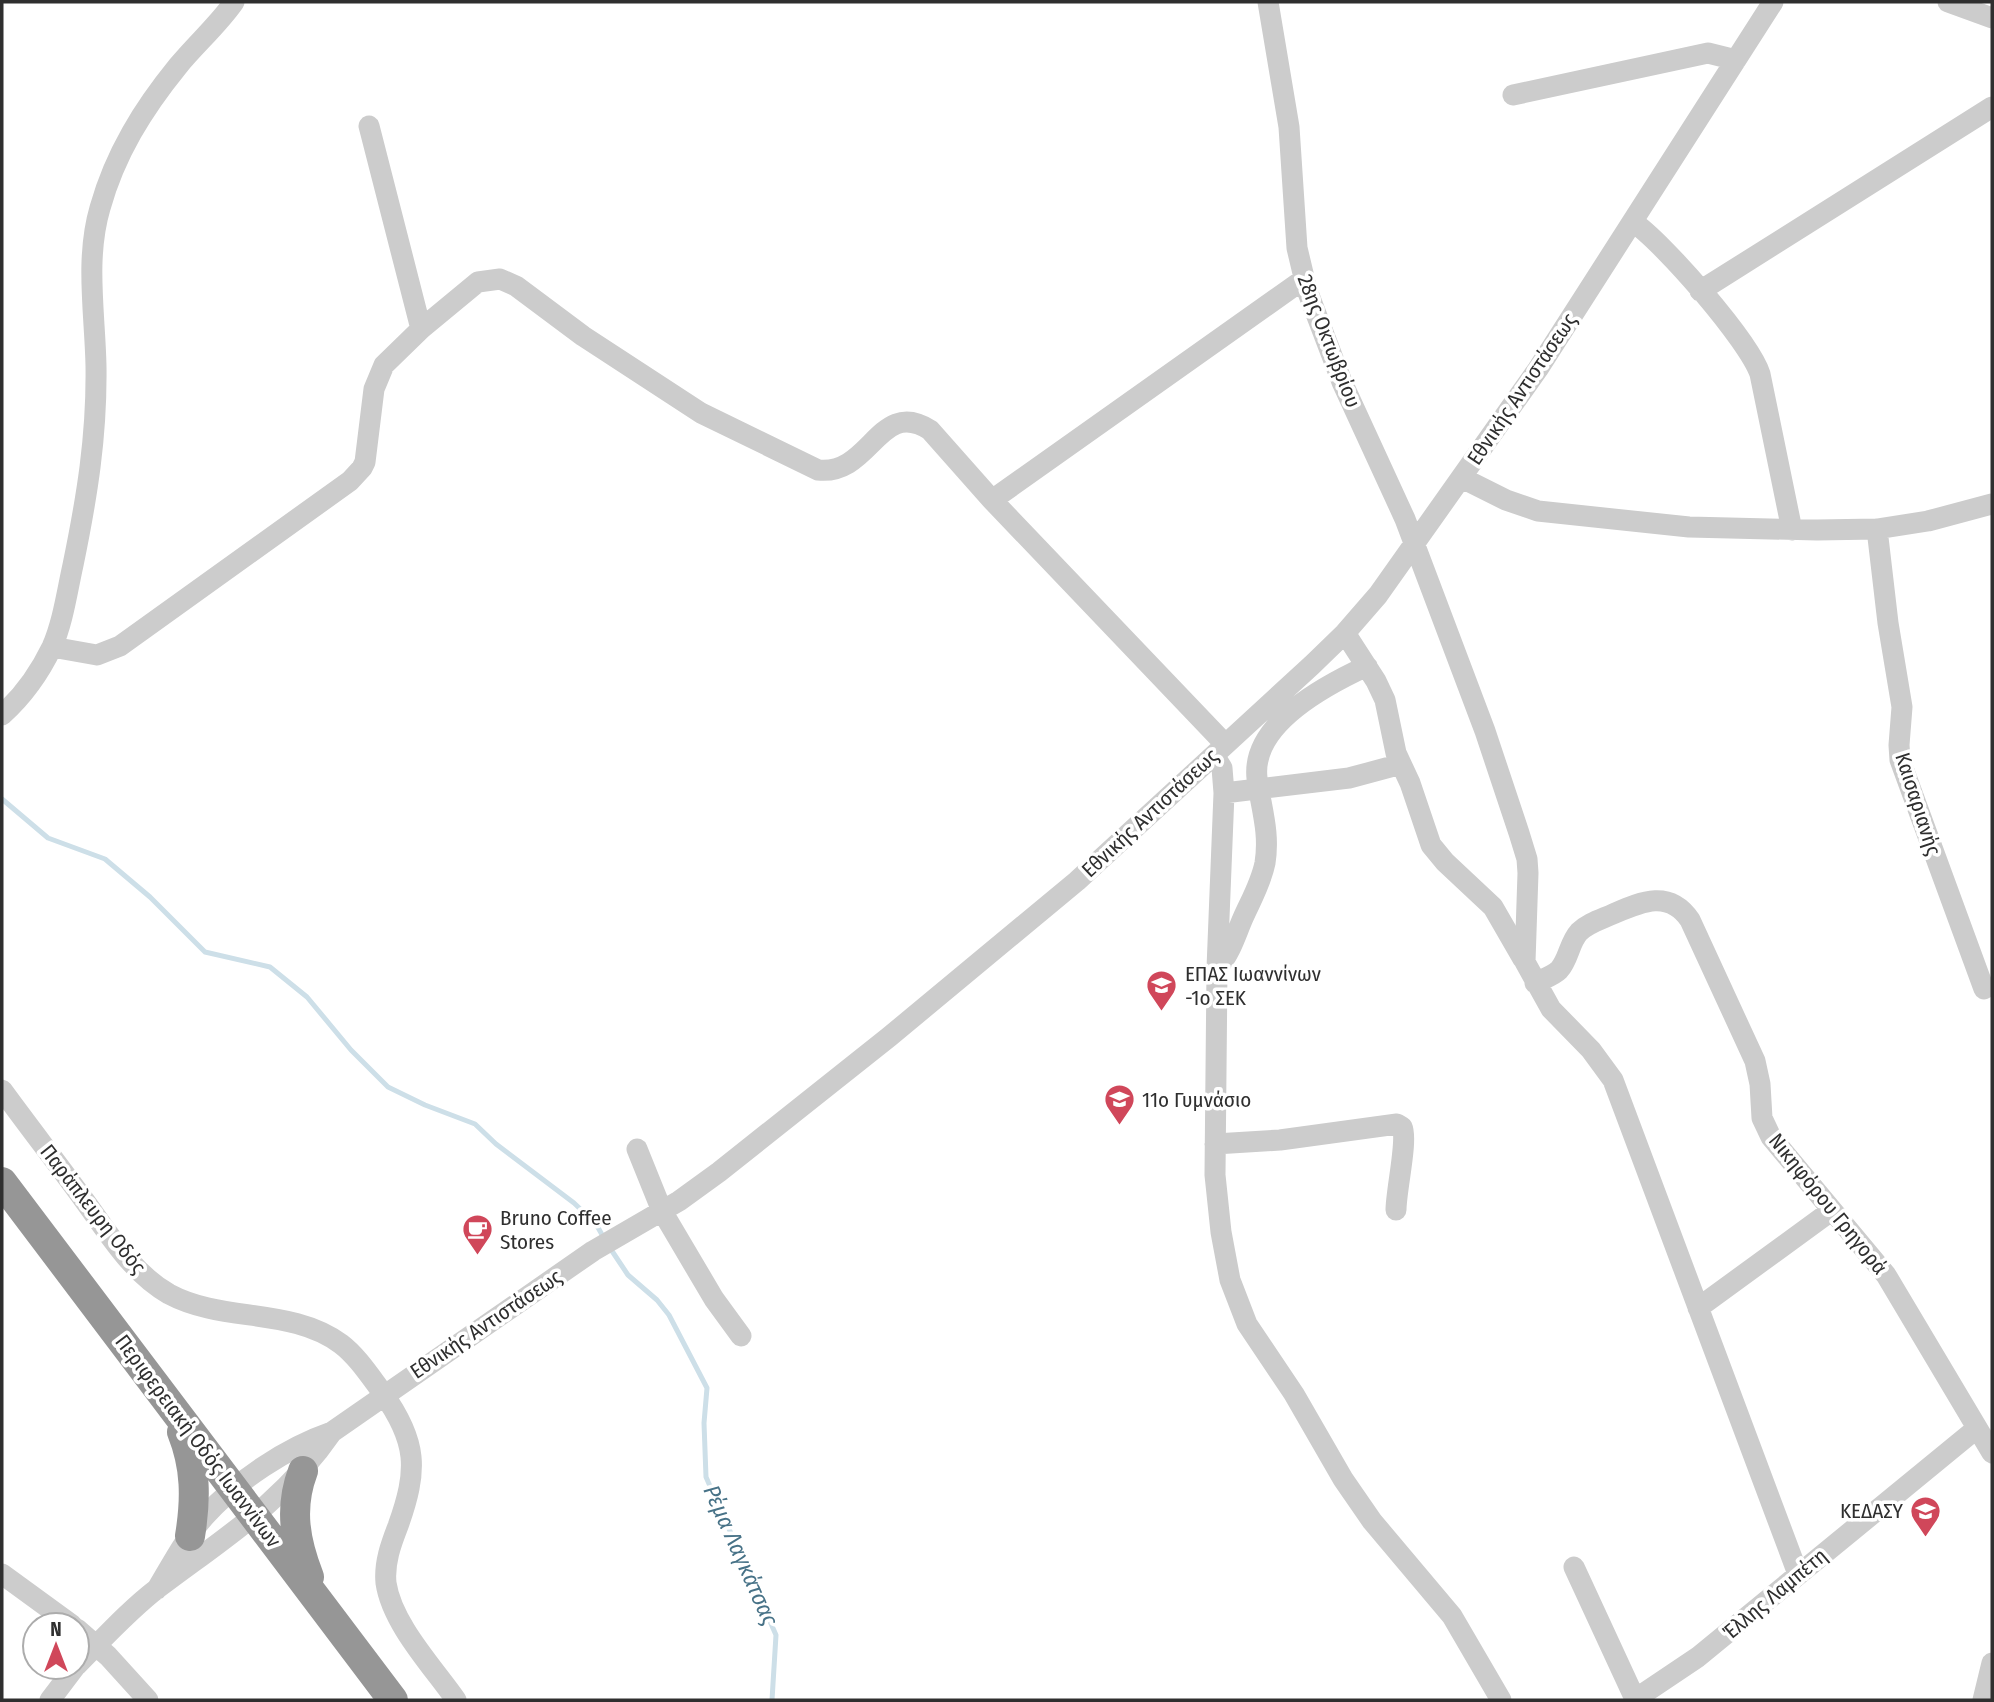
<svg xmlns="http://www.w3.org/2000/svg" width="1994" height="1702" viewBox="0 0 1994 1702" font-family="'Fira Sans Condensed',sans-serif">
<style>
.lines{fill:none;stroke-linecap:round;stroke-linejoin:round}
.stream{stroke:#cddfe8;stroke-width:5}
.minor{stroke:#ccc;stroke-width:21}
.highway{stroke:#969696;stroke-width:30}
.labels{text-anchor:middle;stroke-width:7;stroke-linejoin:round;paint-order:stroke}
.street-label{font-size:21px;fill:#2f2f2f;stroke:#fff}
.poi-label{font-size:21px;fill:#2f2f2f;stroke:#fff;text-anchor:start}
.water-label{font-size:23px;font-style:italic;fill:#477287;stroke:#fff}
</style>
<rect width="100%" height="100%" fill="#fff"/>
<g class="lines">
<!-- stream -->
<path class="stream" d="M2,799L48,838L105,859L150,897L205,952L270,967L307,997L351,1050L388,1087L425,1105L475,1124L496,1144L574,1203L596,1224L605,1240
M610,1248L628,1275L657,1300L669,1315L707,1388L704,1423L706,1477L776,1635L772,1700"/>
<!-- minor -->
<path class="minor" d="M1268,2L1289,127L1297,248L1307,290L1342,382L1405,519L1485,731L1519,833L1527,859L1528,873L1525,962L1551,1009L1591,1050L1613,1080L1798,1574
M1948,2L1992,18
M1513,95L1708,53L1736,60
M369,126L421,329
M1633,222C1663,242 1749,341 1760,374L1792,530
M1700,291L1992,107
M1462,478L1506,500L1538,511L1689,527L1817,530L1877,529L1928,521L1992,504
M1877,529L1888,623L1902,707L1899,745L1900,760L1984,989
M1345,633L1376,681L1385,700L1396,753L1410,783L1431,845L1445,862L1493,907L1523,959
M52,647L97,655L120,646L350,481L362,468L365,462L374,389L384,365L421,329L473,286L478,282L500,279L516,286L583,336L701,413L818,470C871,476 879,397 930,430L992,500
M2,715C22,697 40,672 52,647C63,622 67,592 73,565C87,497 97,436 96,366C95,314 85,259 100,208C115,154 143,109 178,66C196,44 218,25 234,2
M1225,744L992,500L1304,279
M1214,755L1222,768L1224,793L1217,968L1215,1175L1221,1232L1230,1280L1247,1324L1294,1394L1343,1479L1372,1521L1452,1616L1501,1700
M1224,793L1349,778L1401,764
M1219,966C1231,952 1236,934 1243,918C1251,900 1261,883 1265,863C1270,832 1261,808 1257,778C1251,724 1326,685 1367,666
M1535,983C1543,979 1553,976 1559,970C1569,959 1569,943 1579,932C1588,923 1602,919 1613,914C1641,902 1669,889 1690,920L1755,1061L1760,1084L1762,1118L1771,1137L1886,1275L1992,1453
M2,1090C29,1127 57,1163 84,1200C109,1234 132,1273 169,1294C223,1323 291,1307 341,1344C357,1356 370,1376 382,1392C418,1442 418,1470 398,1526C391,1544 384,1563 386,1583C392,1624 433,1667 456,1700
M1215,1144L1280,1140L1397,1124L1402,1127C1408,1140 1396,1190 1396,1210
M637,1149L662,1211L714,1299L741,1336
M1698,1308L1831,1211
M1574,1567L1635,1699
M2,1574L72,1625
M157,1589C172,1564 186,1537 205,1516C238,1480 286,1448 332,1432L593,1251L679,1201L719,1172L889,1037L1077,881L1312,665L1345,633L1378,595L1538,369L1773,2
M77,1629L108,1656L148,1700
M77,1665C103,1639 129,1610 158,1588C224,1538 284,1502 332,1432
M50,1700L75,1667
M1634,1700L1698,1657L1976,1429
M1983,1700L1992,1663"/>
<!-- highway -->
<path class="highway" d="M2,1182L393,1700
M182,1432C196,1467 196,1499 190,1536
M303,1471C289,1508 295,1541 309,1577"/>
</g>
<!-- icons -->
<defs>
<symbol id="school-pin" viewBox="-11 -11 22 30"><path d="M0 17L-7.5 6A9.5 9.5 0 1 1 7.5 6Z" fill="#d0475a" stroke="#fff"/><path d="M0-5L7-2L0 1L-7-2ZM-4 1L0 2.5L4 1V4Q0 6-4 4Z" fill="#fff"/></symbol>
<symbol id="cafe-pin" viewBox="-11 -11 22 30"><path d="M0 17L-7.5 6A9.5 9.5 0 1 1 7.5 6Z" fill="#d0475a" stroke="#fff"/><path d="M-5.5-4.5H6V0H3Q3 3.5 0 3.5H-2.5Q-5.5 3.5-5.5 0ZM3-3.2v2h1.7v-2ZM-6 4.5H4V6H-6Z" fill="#fff"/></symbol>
</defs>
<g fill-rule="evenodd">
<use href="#school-pin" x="1144" y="968" width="35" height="47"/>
<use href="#school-pin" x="1102" y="1082" width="35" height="47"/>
<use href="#cafe-pin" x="460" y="1212" width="35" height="47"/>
<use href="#school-pin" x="1908" y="1494" width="35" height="47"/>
</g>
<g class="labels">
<!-- street labels -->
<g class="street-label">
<text transform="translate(1329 341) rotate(69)" y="7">28ης Οκτωβρίου</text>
<text transform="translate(1522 389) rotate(-56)" y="7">Εθνικής Αντιστάσεως</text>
<text transform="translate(1918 804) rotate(72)" y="7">Καισαριανής</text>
<text transform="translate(1150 813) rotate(-43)" y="7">Εθνικής Αντιστάσεως</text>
<text transform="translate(1828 1204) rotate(51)" y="7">Νικηφόρου Γρηγορά</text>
<text transform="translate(93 1209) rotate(52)" y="7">Παράπλευρη Οδός</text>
<text transform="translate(486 1324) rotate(-34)" y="7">Εθνικής Αντιστάσεως</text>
<text transform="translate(198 1441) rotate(53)" y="7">Περιφερειακή Οδός Ιωαννίνων</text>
<text transform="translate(1775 1594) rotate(-40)" y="7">Έλλης Λαμπέτη</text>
</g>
<!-- poi labels -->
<g class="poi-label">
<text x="1185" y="981">ΕΠΑΣ Ιωαννίνων<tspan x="1185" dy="24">-1ο ΣΕΚ</tspan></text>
<text x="1142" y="1107">11o Γυμνάσιο</text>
<text x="500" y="1225">Bruno Coffee<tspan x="500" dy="24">Stores</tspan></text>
<text x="1903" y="1518" text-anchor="end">ΚΕΔΑΣΥ</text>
</g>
<!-- water labels -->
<g class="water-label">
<text transform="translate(741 1555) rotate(66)" y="8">Ρέμα Λαγκάτσας</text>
</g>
</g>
<!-- border -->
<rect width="1994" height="1702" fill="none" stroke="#2f2f2f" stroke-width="7"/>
<!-- north arrow -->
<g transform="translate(56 1646)"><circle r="33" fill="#ffffff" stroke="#acacac" stroke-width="2"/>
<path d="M0-5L12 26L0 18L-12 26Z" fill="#d0475a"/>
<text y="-10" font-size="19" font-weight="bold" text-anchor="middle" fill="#2f2f2f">N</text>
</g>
</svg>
